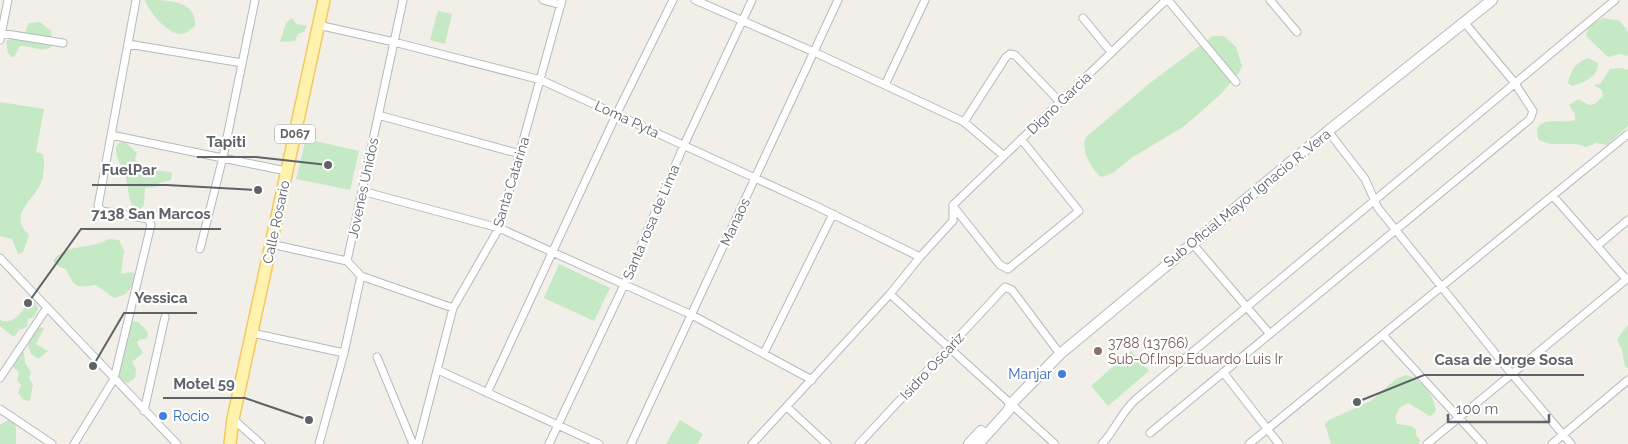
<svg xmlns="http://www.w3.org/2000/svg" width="1628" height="444" viewBox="0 0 1628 444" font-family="Raleway,sans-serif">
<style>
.green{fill:#c5e8c5}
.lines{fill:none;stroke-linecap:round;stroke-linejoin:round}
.street-casing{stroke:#b5b8bc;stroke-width:9}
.secondary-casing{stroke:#b6babf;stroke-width:12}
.primary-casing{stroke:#f2c960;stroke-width:14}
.street{stroke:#fff;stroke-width:7}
.secondary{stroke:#fff;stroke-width:10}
.primary{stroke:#fff2af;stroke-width:11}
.education-dot{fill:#8d6e63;stroke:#fff;stroke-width:2}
.shop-dot{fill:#3f7fe0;stroke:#fff;stroke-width:2}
.labels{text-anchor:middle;stroke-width:4.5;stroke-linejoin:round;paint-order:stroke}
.shield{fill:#fff;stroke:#8f9295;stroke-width:1}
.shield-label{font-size:12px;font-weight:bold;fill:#5f6368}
.street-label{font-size:14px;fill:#5f6368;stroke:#fff}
.education-label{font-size:14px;fill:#785e54;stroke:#fff;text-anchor:start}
.shop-label{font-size:14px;fill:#366cbe;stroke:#fff;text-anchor:end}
.leader{fill:none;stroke:#5f6368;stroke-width:2}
.callout-dot{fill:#5f6368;stroke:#fff;stroke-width:2}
.callout-label{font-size:15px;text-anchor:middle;font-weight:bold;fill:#5f6368;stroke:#fff;stroke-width:4.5;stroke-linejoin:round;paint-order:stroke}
</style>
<rect width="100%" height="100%" fill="#f1efe8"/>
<!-- green -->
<path class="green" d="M145,0C168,0 197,0 195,26C191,29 187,33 182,34C168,35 149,12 145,0Z
M438,11L452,14L445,44L430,40Z
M292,18L296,24L307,26L304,32L298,34L295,41L280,42L286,23Z
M1603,18L1620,21L1628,32V56L1620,54L1608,57L1586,36L1588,26Z
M40,22L51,31L53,45C45,55 32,45 20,46L14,57H12L8,53L6,41L24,35L29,23Z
M1213,36H1224L1236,47L1242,66L1239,73L1220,95L1183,127L1131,158L1113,173L1101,177C1091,169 1080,149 1086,137L1150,83Z
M1588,58L1598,63C1598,78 1584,82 1572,86L1568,83C1571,70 1575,63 1588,58Z
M1621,68L1628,70V126L1607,145L1596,143L1586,147C1570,140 1552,149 1538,139L1537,128C1545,117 1561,124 1575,120V114L1569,105L1578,99L1589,105L1595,104L1603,96L1602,90L1594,85L1600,84L1610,69Z
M0,102L44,109L36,152L43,154C45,163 44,178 40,185C31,203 8,215 29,235L23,252L18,254L12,239L0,236Z
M306,139L359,151L350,190L296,179Z
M125,142L137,153L135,159C142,176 159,168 172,173L171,180L160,183L156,187L145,188L144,205L140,209H134C127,199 129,184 124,172C120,161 116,161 116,147L119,143Z
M108,239L119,240L124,251L121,274L132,272L136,275V281L126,294L114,298L96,285C75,288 75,288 66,269L59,267L53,261C65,243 92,250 108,239Z
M559,264L610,288L594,321L544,298Z
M35,301L38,309L34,317L28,319L27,327L19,330L14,337L0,326V320C15,325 20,313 28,303Z
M133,321L138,322L148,332L147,338L139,340L137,343L143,353L132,362L136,369L135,378L128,383L123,381L115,372L124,328Z
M1628,325V368L1625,367L1622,350L1617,339Z
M39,327L44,328L36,344L48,351L38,359L31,354L26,339Z
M1131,351L1149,371L1108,406L1091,386Z
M24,352L25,363L31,372L29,378L33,384L30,401L24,400L18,393L21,385L17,380L19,372L10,364L18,353Z
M1406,375C1419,377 1439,400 1435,413L1430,416L1408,403L1399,408L1395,418L1397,424L1411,426L1416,429V435L1420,440L1419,444H1331L1325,424L1329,420L1371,401L1396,379Z
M8,420L14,422L16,427V444H0V425Z
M680,420L703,434L697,444H666Z"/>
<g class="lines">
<defs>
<path id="street" d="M543,0L561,5
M695,0L814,52L964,122L1004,156
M1168,0L1236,82
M1270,0L1297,32
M1083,18L1111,52
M318,25L394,42L541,80L816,206L920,257
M0,33L63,43
M0,40L8,0
M128,44L242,63
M885,85L925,0
M378,115L520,154
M964,122L1006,57L1010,54L1015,55L1060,102
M1328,131L1365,179L1378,208L1511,373L1571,444
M111,135L286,171
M362,191L499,228L692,315L812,380
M1553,196L1626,279
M953,205L1166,0
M953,206L1000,265L1008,269L1079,211L1021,139
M1192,243L1269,333
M271,244L347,261
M1597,246L1628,220
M200,249L223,157L255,0
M0,258L177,444
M347,261L403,0
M347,261L361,276L453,308
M890,294L1055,444
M252,333L344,353
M1383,335L1483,444
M764,353L833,214
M377,357L413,444
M438,370L599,444
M1223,372L1279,444
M0,378L46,309
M487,393L617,113L673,0
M787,407L827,444
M0,409L52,444
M144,411L165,317
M233,419L261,444
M1150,433L1530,119L1533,111L1514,82L1464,22
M74,444L114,379L151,225L148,219L102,211L98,206L136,0
M319,444L344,353L361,276
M418,444L453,308L499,228L562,0
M549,444L624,285L684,145L752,0
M631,444L838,0
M752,444L890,294L920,257L950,224L953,221V205
M859,444L1005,287L1012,290L1060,354
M1102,444C1115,430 1121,413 1135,400L1615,0
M1249,444L1628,134
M1427,444L1628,278
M1552,444L1628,380"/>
<path id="secondary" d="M969,444L981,431
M978,444L1008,411L1011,404L1060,354L1089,330L1328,131L1492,0"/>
<path id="primary" d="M230,444L233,419L324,0"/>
</defs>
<!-- street casing -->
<use href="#street" class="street-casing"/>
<!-- secondary casing -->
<use href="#secondary" class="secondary-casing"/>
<!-- primary casing -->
<use href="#primary" class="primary-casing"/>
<!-- street -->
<use href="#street" class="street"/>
<!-- secondary -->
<use href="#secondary" class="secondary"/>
<!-- primary -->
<use href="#primary" class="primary"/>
</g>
<!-- markers -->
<circle class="education-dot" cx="1098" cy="351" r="5"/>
<g class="shop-dot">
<circle cx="1062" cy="374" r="5"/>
<circle cx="163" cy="416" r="5"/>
</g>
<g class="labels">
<!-- shield labels -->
<rect class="shield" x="275" y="124.5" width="40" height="19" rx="4"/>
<g class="shield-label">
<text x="295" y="138">D067</text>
</g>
<!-- street labels -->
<g class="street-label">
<text transform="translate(1059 103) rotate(-44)" y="5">Digno Garcia</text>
<text transform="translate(627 119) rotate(25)" y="5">Loma Pyta</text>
<text transform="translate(511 182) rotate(-73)" y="5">Santa Catarina</text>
<text transform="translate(363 188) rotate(-78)" y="5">Jovenes Unidos</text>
<text transform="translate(1247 198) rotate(-39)" y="5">Sub Oficial Mayor Ignacio R. Vera</text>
<text transform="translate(276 222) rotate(-78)" y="5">Calle Rosario</text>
<text transform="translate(651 222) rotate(-67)" y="5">Santa rosa de Lima</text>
<text transform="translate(735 222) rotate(-65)" y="5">Manaos</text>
<text transform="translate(932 366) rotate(-47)" y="5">Isidro Oscariz</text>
</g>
<!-- education labels -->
<g class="education-label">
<text x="1108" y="348">3788 (13766)<tspan x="1108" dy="16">Sub-Of.Insp.Eduardo Luis Ir</tspan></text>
</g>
<!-- shop labels -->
<g class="shop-label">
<text x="1052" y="379">Manjar</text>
<text x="173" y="421" text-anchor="start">Rocio</text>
</g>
</g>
<!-- callouts -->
<path class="leader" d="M328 165L256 157H197M258 190L167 185H92M28 303L81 229H221M93 366L124 313H197M1357 402L1424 375H1584M309 420L245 398H163"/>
<g class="callout-dot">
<circle cx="328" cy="165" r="5"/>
<circle cx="258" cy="190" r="5"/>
<circle cx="28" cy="303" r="5"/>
<circle cx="93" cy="366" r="5"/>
<circle cx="1357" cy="402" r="5"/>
<circle cx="309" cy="420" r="5"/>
</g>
<g class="callout-label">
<text x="226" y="147">Tapiti</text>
<text x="129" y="175">FuelPar</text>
<text x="151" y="219">7138 San Marcos</text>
<text x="161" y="303">Yessica</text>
<text x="1504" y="365">Casa de Jorge Sosa</text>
<text x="204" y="389">Motel 59</text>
</g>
<!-- scale -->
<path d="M1448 414v8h101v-8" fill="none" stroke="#5f6368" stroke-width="2.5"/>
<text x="1456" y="414" font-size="15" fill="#5f6368" stroke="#ffffff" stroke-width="4" paint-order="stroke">100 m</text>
</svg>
